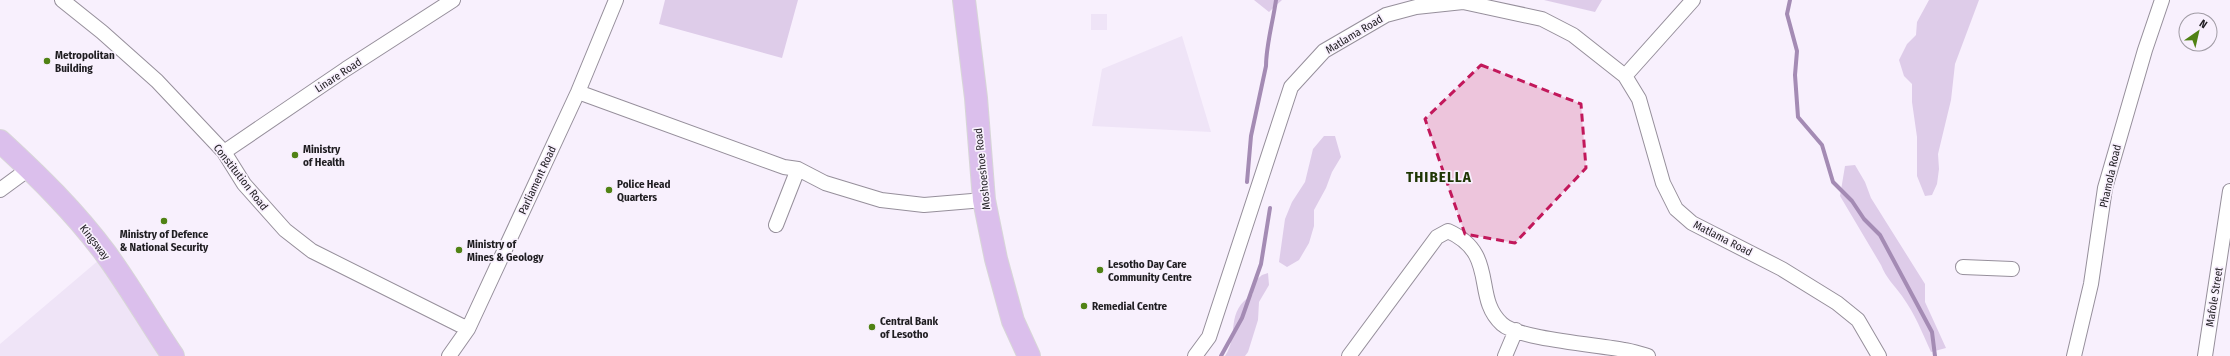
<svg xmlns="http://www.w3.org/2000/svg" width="2230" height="356" viewBox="0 0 2230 356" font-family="'Fira Sans Condensed',sans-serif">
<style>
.built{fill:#efe4f7}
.green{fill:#decce9}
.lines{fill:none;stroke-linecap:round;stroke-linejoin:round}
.stream{stroke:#a48bb4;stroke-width:4}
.minor-casing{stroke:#968f9b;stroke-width:16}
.primary-casing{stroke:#d7d6d7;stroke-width:24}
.minor{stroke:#fff;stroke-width:14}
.primary{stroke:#dbbfec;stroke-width:22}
.marked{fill:#c2185b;fill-opacity:0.2;stroke:#c2185b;stroke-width:3;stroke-dasharray:8 5;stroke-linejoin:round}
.poi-dot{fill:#508214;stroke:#f8f0fd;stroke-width:1.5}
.labels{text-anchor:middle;stroke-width:3.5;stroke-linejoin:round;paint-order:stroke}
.street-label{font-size:11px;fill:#1f1d21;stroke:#f8f0fd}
.poi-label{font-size:11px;font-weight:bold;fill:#1f1d21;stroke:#f8f0fd;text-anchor:start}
.district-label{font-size:15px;font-weight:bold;letter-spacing:1px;fill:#1e3603;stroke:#f8f0fd}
</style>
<rect width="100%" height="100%" fill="#f8f0fd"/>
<!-- built -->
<path class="built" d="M1091,14H1107V30H1091Z
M1182,36L1211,132L1092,126L1102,69Z
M106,254L173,356H0V344Z"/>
<!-- green -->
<path class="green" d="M665,0H798L782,58L659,24Z
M1254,0H1282L1269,12Z
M1544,0H1602L1595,12Z
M1929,0H1979L1955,64L1951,100L1938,154L1939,169L1937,184L1932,195L1925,196L1917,176V137L1912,102V84L1904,76L1899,60L1907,44L1916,35L1917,22Z
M1324,136H1335L1341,157L1332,172L1326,188L1314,210V226L1309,243L1299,260L1287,267L1279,262L1285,219L1292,202L1305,182L1313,149Z
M1855,165L1865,182L1871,198L1925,284V302L1946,348L1931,352C1921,330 1916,316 1902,296C1894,285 1886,278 1881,265L1840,196L1845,166Z
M1268,273L1269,285L1259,302L1258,320L1248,352L1245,356H1225C1240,334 1224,312 1253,294V283L1262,275Z"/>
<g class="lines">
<!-- stream -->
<path class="stream" d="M1790,0L1787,14L1797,51L1795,75L1798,117L1822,145L1833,182L1852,201L1864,219L1880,235L1932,332L1935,356
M1247,182L1251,136L1266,66C1266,45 1273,22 1276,0
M1221,356L1242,318L1261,264L1270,208"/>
<defs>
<path id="minor" d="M62,0L102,32L157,81L224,152L244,184L285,230L312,251L468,329
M1625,76L1693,0
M578,92L784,167L798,169L825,183L881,200L924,205L984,200
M224,152L346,69L453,0
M0,190L30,168
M776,225L798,169
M1963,267L2012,269
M449,356L468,329L578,92L616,0
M1195,356L1209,337L1291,87L1324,51L1386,15L1416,7L1463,2L1542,19L1573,35L1625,76L1639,99L1663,183L1676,209L1692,223L1782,269L1837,303L1858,320L1879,356
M1349,356L1437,237L1448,231C1499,254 1472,297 1502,324C1518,339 1600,345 1624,350C1632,351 1640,354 1648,356
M1505,356L1516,330
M2074,356L2091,284L2105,188L2145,50L2162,0
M2205,356L2230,191"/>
<path id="primary" d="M964,0L976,98L984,200L996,259L1013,321L1029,356
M0,141C38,176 75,212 106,254C130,287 150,322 173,356"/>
</defs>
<!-- minor casing -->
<use href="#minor" class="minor-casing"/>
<!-- primary casing -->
<use href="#primary" class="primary-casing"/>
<!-- minor -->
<use href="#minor" class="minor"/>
<!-- primary -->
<use href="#primary" class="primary"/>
</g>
<!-- marked area -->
<path class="marked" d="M1481,65L1581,104L1586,168L1515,243L1465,234L1425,119Z"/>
<!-- markers -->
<g class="poi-dot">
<circle cx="47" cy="61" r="4"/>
<circle cx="295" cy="155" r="4"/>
<circle cx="609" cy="190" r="4"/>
<circle cx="164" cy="221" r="4"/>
<circle cx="459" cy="250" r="4"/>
<circle cx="1100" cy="270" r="4"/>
<circle cx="1084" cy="306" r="4"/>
<circle cx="872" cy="327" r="4"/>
</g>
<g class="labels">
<!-- street labels -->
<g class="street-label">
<text transform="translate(1354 34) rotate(-31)" y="4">Matlama Road</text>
<text transform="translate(338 75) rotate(-33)" y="4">Linare Road</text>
<text transform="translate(982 169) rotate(-96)" y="4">Moshoeshoe Road</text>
<text transform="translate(2110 176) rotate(-77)" y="4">Phamola Road</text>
<text transform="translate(241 177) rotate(52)" y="4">Constitution Road</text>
<text transform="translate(537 180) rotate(-65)" y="4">Parliament Road</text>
<text transform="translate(1723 238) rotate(27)" y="4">Matlama Road</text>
<text transform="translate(95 242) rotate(52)" y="4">Kingsway</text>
<text transform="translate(2214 297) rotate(-81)" y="4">Mafole Street</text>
</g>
<!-- poi labels -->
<g class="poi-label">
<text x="55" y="59">Metropolitan<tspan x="55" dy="13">Building</tspan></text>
<text x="303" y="153">Ministry<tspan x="303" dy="13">of Health</tspan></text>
<text x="617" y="188">Police Head<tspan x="617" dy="13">Quarters</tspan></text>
<text x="164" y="238" text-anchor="middle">Ministry of Defence<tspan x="164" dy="13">&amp; National Security</tspan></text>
<text x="467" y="248">Ministry of<tspan x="467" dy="13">Mines &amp; Geology</tspan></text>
<text x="1108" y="268">Lesotho Day Care<tspan x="1108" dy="13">Community Centre</tspan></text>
<text x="1092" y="310">Remedial Centre</text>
<text x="880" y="325">Central Bank<tspan x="880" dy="13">of Lesotho</tspan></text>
</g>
<!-- district labels -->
<g class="district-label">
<text x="1439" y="182">THIBELLA</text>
</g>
</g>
<!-- north arrow -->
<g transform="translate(2198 32) rotate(34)"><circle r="19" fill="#f8f0fd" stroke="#a19ca5"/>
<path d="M0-3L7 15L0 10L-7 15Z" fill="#508214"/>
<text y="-6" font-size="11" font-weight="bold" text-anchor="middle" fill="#1f1d21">N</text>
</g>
</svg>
